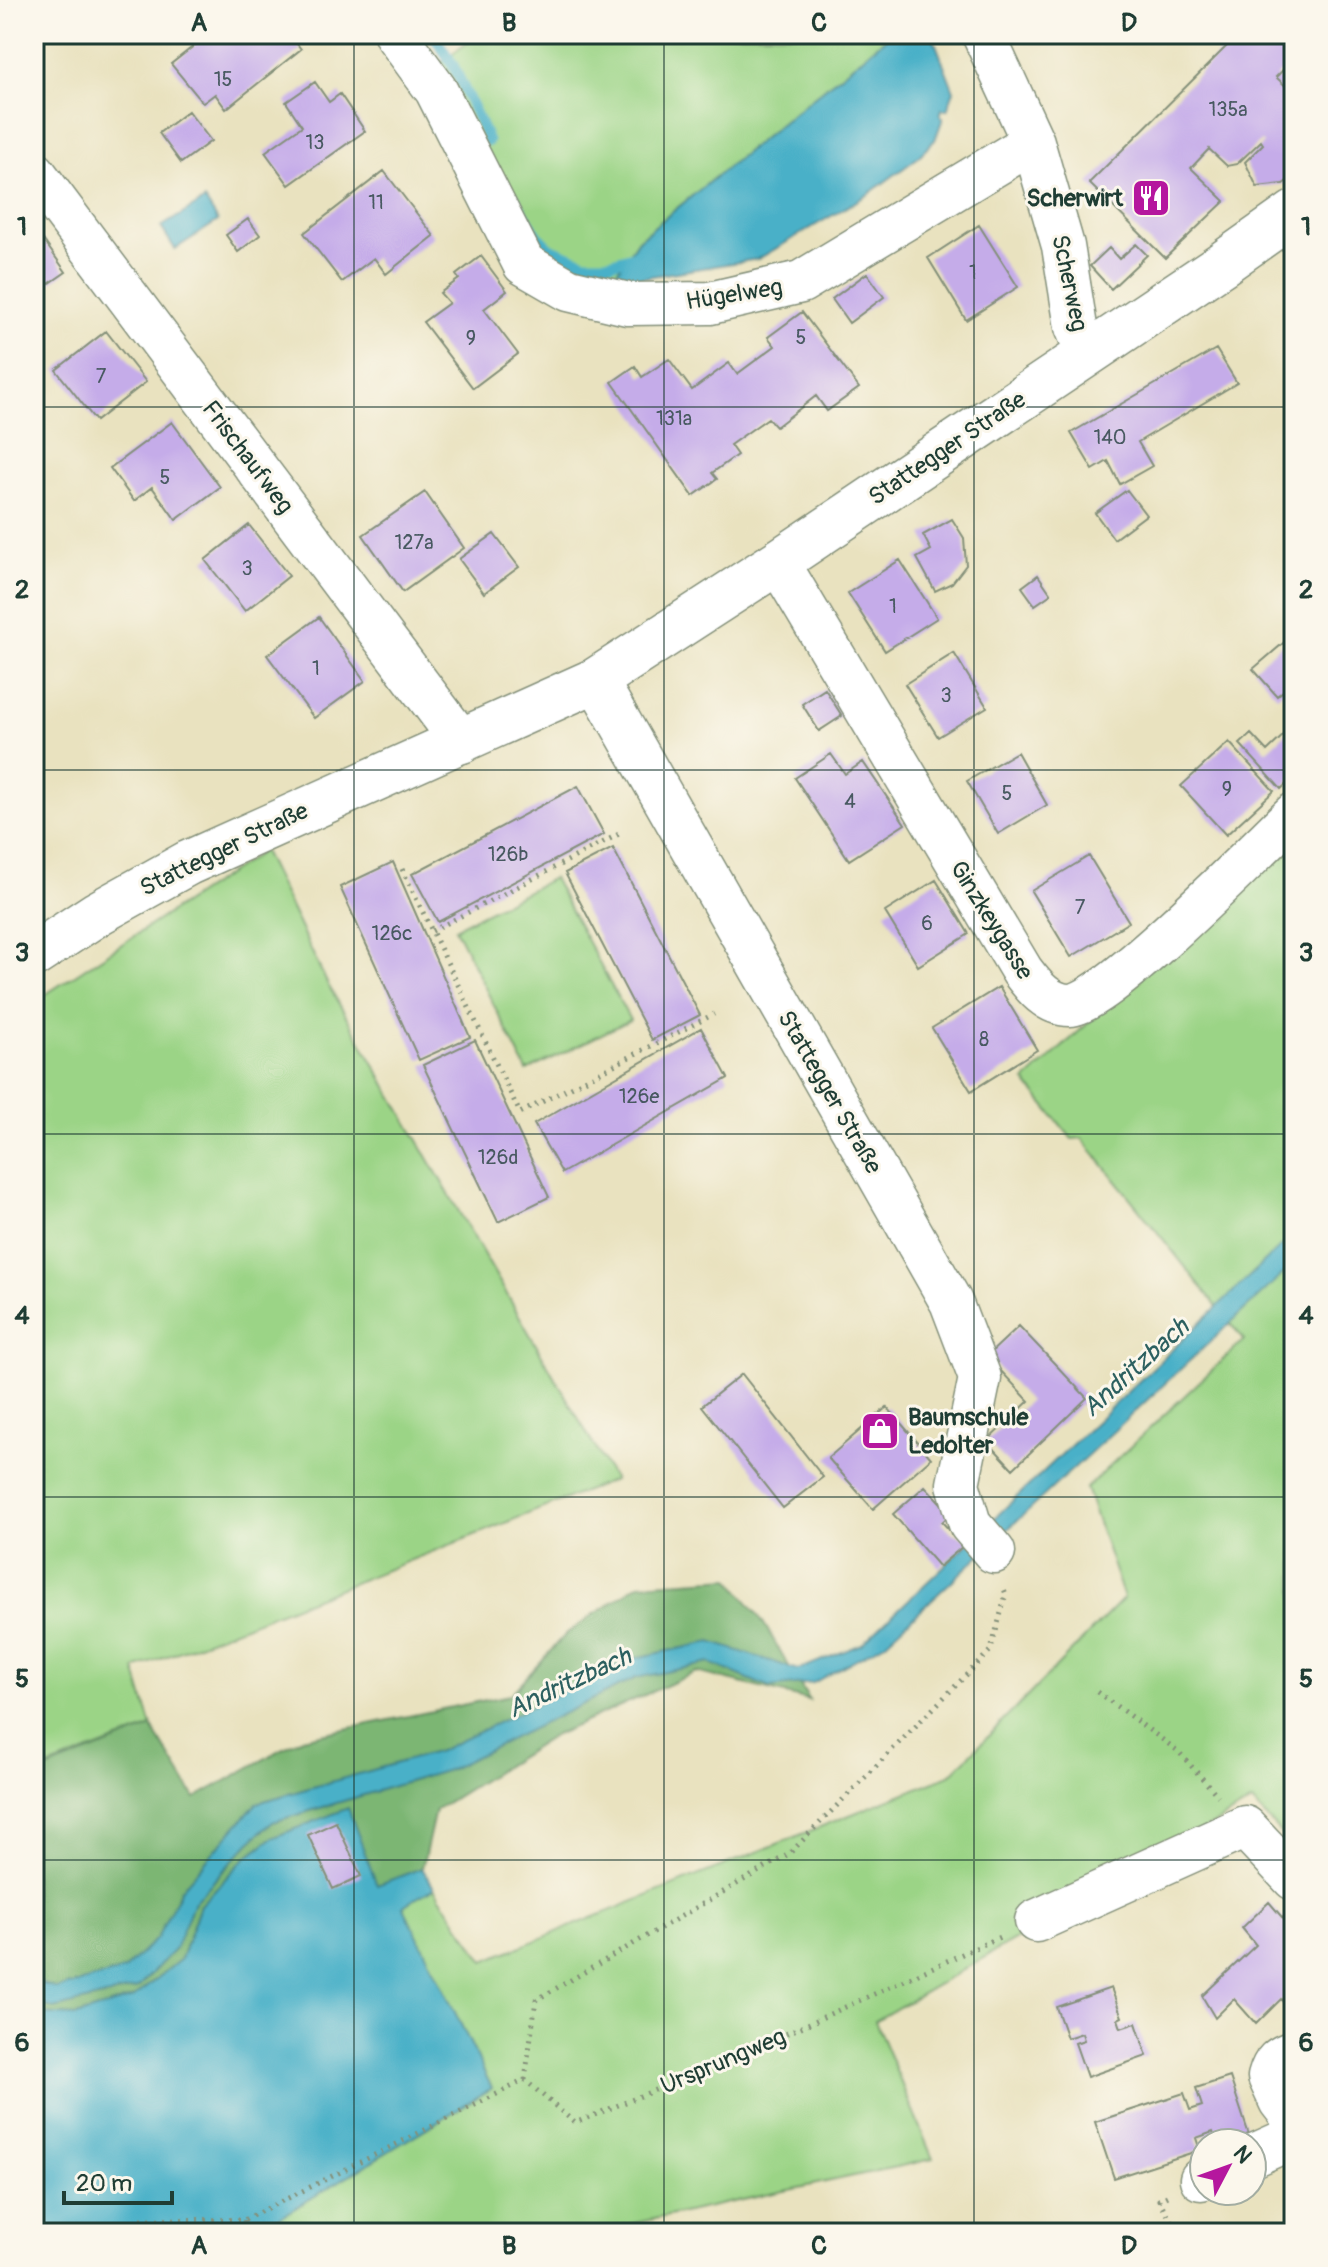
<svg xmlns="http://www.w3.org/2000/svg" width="1328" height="2267" viewBox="0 0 1328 2267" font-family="Pangolin,sans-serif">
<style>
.green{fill:#9bd486;stroke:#5d885d;stroke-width:2}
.forest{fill:#7cb673;stroke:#4e7a54;stroke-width:2}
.water{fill:#49b0c8;stroke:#34767e;stroke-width:2}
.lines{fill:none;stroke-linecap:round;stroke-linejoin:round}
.stream{stroke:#49b0c8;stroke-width:11}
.building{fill:#c5ace9}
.minor-casing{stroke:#84907a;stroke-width:45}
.major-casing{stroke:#84907a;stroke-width:47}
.path{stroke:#84907a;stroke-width:5;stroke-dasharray:2 6;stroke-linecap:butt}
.minor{stroke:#fff;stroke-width:42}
.major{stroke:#fff;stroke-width:44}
.grid{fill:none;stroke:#1f3d34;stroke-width:2;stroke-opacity:0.55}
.labels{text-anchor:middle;stroke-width:6;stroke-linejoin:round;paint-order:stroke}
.number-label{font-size:20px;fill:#485961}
.poi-label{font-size:24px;font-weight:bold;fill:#1f3d34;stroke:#fbf7ec;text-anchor:end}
.street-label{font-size:24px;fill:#1f3d34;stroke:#fbf7ec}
.water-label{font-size:26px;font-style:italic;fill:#2c6060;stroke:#fbf7ec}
.neatline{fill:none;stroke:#1f3d34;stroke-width:3}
.grid-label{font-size:26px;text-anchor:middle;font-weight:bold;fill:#1f3d34}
</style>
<rect width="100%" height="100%" fill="#fbf7ec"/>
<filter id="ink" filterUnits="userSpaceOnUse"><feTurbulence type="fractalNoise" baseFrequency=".0125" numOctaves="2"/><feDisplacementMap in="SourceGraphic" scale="16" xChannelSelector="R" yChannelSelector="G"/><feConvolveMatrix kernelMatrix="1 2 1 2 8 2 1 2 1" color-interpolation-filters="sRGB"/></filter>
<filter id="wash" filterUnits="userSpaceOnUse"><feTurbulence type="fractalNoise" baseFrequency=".006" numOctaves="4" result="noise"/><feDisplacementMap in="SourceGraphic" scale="32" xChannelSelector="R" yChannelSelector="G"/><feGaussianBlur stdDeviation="1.8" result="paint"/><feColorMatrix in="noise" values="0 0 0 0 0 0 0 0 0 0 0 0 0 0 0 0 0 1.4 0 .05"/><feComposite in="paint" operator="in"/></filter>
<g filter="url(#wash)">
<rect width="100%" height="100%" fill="#e9e2bf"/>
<!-- green -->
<path class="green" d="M478,34H891L638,240L609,283L517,240L438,65Z
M1294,834V1848L1252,1802L875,2021L933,2159L589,2233H254L492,2088L402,1905L434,1888L484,1961L950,1775L1124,1598L1086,1488L1244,1340L1082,1138L1072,1139L1025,1081Z
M263,851L327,983L614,1480L135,1669L152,1727L48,1767L34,1742V1002Z
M553,878L630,1020L527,1071L455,928Z"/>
<!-- forest -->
<path class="forest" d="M730,1578L763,1622L809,1700L696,1672L553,1736L435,1810L422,1868L377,1886L200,1905L181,1959L133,1998L76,2016L34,2014V1774L152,1727L195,1798L302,1738L510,1695L567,1633L639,1584Z"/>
<!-- water -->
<path class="water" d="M891,34H932L954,91L947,110L942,109L940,116L943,118L935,140L916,159L867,195L758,259L609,283L638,240Z
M205,200L218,221L175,249L161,227Z
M1294,1237V1264L885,1643L813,1683L770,1688L710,1663L636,1678L448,1770L273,1822L250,1842L194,1902L175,1949L138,1988L54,2009L34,2002V1981L57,1989L124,1970L157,1938L181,1889L257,1803L439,1751L630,1659L711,1642L798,1670L862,1644L1278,1249Z
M348,1808L377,1885L422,1868L434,1888L403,1906L492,2088L254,2233H66L34,2225V2014L76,2016L133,1998L181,1959L200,1905L244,1859L272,1838Z"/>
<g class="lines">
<!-- stream -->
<path class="stream" d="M433,34L453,65L488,141
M512,195L537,235L550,248L586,263H610L639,254"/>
</g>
<g id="blocks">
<!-- building -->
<path class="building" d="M209,34H289L301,49L226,109L215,94L203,103L171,64Z
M1231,34H1294V45L1285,54L1292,61L1276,77L1294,94V176L1283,184L1257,187L1245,162L1263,144L1261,141L1237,164L1227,166L1209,149L1191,168L1225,201L1165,258L1089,183L1235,38Z
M315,82L329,102L340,94L365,131L289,185L265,152L302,126L286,102Z
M188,111L211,141L181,163L159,133Z
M384,171L434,236L386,274L374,258L342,282L304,233Z
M248,219L260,235L238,252L226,235Z
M979,225L1018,287L966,320L928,258Z
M34,227L66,272L34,294Z
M1136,244L1147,255L1111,289L1090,266L1109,248L1119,259Z
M481,256L507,291L484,309L518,354L473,388L423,322L449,303L440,293L459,279L456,275Z
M867,273L884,297L849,323L832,299Z
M802,312L859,388L827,411L816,396L776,427L768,418L730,445L737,455L712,473L717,479L693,496L612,382L635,366L642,377L669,359L692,390L729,363L737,374L775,346L768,337Z
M106,331L146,382L96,421L56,370Z
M1216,349L1237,383L1138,442L1152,466L1120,484L1108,461L1093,470L1071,433Z
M172,422L220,487L176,520L152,487L134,501L110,468Z
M1127,490L1146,515L1114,539L1095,513Z
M425,492L464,548L403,592L363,535Z
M952,519L964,538L966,565L952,583L935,591L917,558L931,550L923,535Z
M249,525L289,576L245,611L205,560Z
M494,534L519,567L484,593L459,559Z
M900,560L937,618L885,651L848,593Z
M1038,575L1051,594L1035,605L1022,587Z
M319,617L365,681L314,718L267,655Z
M1294,634V694L1288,687L1277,696L1253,669Z
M954,653L987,707L938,737L905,684Z
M825,689L842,716L819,731L802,704Z
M1287,732L1294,740V777L1281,789L1240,744L1251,734L1267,751Z
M1229,742L1274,791L1226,835L1181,786Z
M1017,752L1047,805L998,834L967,781Z
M831,754L845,774L863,762L905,824L849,860L795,778Z
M578,786L604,834L438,922L412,874Z
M613,848L700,1015L652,1040L565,873Z
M1089,856L1129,922L1071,957L1031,891Z
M393,862L470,1037L419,1060L340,887Z
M936,880L969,934L918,966L885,912Z
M999,987L1037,1050L971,1091L932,1028Z
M701,1028L728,1078L562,1173L534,1124Z
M475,1040L549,1197L498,1222L423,1065Z
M1019,1326L1087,1398L1013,1469L987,1441L1029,1401L987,1356Z
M742,1374L823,1477L783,1508L702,1406Z
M887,1407L931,1458L873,1509L828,1458Z
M925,1486L951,1514L942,1522L952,1533L970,1540L939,1567L893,1514Z
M336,1822L361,1876L333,1889L308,1835Z
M1269,1902L1294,1931V2018L1281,1999L1256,2024L1234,1999L1215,2018L1202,1996L1256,1945L1242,1928Z
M1111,1988L1122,2017L1118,2019L1121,2028L1136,2023L1147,2056L1087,2077L1075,2043L1084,2040L1082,2033L1067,2038L1056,2007Z
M1230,2077L1251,2141L1217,2143L1213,2132L1196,2138L1200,2150L1114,2178L1095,2122L1184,2093L1190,2110L1202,2106L1196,2088Z"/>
</g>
</g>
<g filter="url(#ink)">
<use href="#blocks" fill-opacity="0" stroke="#84907a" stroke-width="2"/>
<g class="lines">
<defs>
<path id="minor" d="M395,34L436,90L524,264L569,290L628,304L710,303L801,282L1033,142
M983,34L1033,142L1063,246L1076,327L1087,353
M34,172L462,742
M778,562L1022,971C1034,987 1048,1005 1070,1005C1104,1006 1261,845 1294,814
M596,680L951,1302L980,1378L958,1484L970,1524L994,1552
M1036,1921L1245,1827L1294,1879
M1294,2052C1279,2056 1273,2062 1269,2077L1280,2101L1294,2119
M1252,2156L1294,2137
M1201,2179L1204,2177"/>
<path id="major" d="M34,955L98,913L188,863L596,680L778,562L1222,264L1294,213"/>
</defs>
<!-- minor casing -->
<use href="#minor" class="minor-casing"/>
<!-- major casing -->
<use href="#major" class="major-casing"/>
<!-- path -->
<path class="path" d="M402,869L520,1113L714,1014
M432,931L621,833
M1097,1692L1178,1751L1218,1796
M525,2080L536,2000L789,1854L991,1650L1006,1594L1004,1589
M1167,2196L1159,2200L1178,2233
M141,2219L244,2220L525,2080L575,2123L735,2057L1002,1936
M244,2220L246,2233"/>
<!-- minor -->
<use href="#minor" class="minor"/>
<!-- major -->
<use href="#major" class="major"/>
</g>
</g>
<!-- grid -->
<path class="grid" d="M354,34V2233M664,34V2233M974,34V2233M34,407H1294M34,770H1294M34,1134H1294M34,1497H1294M34,1860H1294"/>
<!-- icons -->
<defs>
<symbol id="restaurant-square" viewBox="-11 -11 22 22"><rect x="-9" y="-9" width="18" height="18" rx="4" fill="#b5179e" stroke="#fbf7ec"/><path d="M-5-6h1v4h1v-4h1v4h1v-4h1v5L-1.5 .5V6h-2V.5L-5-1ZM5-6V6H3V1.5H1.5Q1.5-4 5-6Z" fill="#fff"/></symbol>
<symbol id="shop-square" viewBox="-11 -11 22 22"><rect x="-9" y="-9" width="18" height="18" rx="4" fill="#b5179e" stroke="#fbf7ec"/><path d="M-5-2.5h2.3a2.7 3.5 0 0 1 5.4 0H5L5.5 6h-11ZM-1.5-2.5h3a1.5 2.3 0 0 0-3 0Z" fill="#fff"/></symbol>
</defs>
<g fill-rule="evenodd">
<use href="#restaurant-square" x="1129" y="176" width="44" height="44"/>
<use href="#shop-square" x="858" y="1409" width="44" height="44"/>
</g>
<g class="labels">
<!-- number labels -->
<g class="number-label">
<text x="223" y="86">15</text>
<text x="1228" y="116">135a</text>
<text x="315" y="149">13</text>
<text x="376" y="209">11</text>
<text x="973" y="279">1</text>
<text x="801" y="344">5</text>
<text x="471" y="345">9</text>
<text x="101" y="383">7</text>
<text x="674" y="425">131a</text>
<text x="1110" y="444">140</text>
<text x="165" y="484">5</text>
<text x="414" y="549">127a</text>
<text x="247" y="575">3</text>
<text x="893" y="613">1</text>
<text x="316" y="675">1</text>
<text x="946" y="702">3</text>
<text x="1227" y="796">9</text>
<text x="1007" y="800">5</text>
<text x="850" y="808">4</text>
<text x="508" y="861">126b</text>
<text x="1080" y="914">7</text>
<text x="927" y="930">6</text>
<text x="392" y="940">126c</text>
<text x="984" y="1046">8</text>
<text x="639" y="1103">126e</text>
<text x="498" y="1164">126d</text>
</g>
<!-- poi labels -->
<g class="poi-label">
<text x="1123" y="206">Scherwirt</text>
<text x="908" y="1425" text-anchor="start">Baumschule<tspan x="908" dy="28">Ledolter</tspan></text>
</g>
<!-- street labels -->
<g class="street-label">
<text transform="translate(1070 283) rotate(78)" y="8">Scherweg</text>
<text transform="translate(734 294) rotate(-9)" y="8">Hügelweg</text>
<text transform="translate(947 448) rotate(-34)" y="8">Stattegger Straße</text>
<text transform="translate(248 457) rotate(53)" y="8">Frischaufweg</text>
<text transform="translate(224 849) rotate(-26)" y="8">Stattegger Straße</text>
<text transform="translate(992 920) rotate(58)" y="8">Ginzkeygasse</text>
<text transform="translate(830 1092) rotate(60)" y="8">Stattegger Straße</text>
<text transform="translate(723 2061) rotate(-23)" y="8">Ursprungweg</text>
</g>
<!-- water labels -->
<g class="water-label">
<text transform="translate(1135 1367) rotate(-42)" y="9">Andritzbach</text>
<text transform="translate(569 1682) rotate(-25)" y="9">Andritzbach</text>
</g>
</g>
<!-- margin -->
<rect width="1328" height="2267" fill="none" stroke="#fbf7ec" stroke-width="88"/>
<!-- north arrow -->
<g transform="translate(1228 2167) rotate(49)"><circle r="38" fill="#fbf7ec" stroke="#a3ada2" stroke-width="2"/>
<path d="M0-6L14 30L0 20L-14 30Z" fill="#b5179e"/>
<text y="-12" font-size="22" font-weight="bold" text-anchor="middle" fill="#1f3d34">N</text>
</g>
<!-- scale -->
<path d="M64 2191v12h108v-12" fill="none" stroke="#1f3d34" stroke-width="4"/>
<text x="76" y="2191" font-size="24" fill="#1f3d34" stroke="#fbf7ec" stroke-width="6" paint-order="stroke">20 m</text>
<rect x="44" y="44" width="1240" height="2179" class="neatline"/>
<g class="grid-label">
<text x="199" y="31">A</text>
<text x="509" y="31">B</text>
<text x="819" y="31">C</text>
<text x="1129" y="31">D</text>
<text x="22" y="235">1</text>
<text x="1306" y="235">1</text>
<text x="22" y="598">2</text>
<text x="1306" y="598">2</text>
<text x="22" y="961">3</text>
<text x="1306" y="961">3</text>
<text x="22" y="1324">4</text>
<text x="1306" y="1324">4</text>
<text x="22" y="1687">5</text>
<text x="1306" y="1687">5</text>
<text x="22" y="2051">6</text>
<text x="1306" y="2051">6</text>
<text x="199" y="2254">A</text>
<text x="509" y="2254">B</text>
<text x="819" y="2254">C</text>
<text x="1129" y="2254">D</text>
</g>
</svg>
